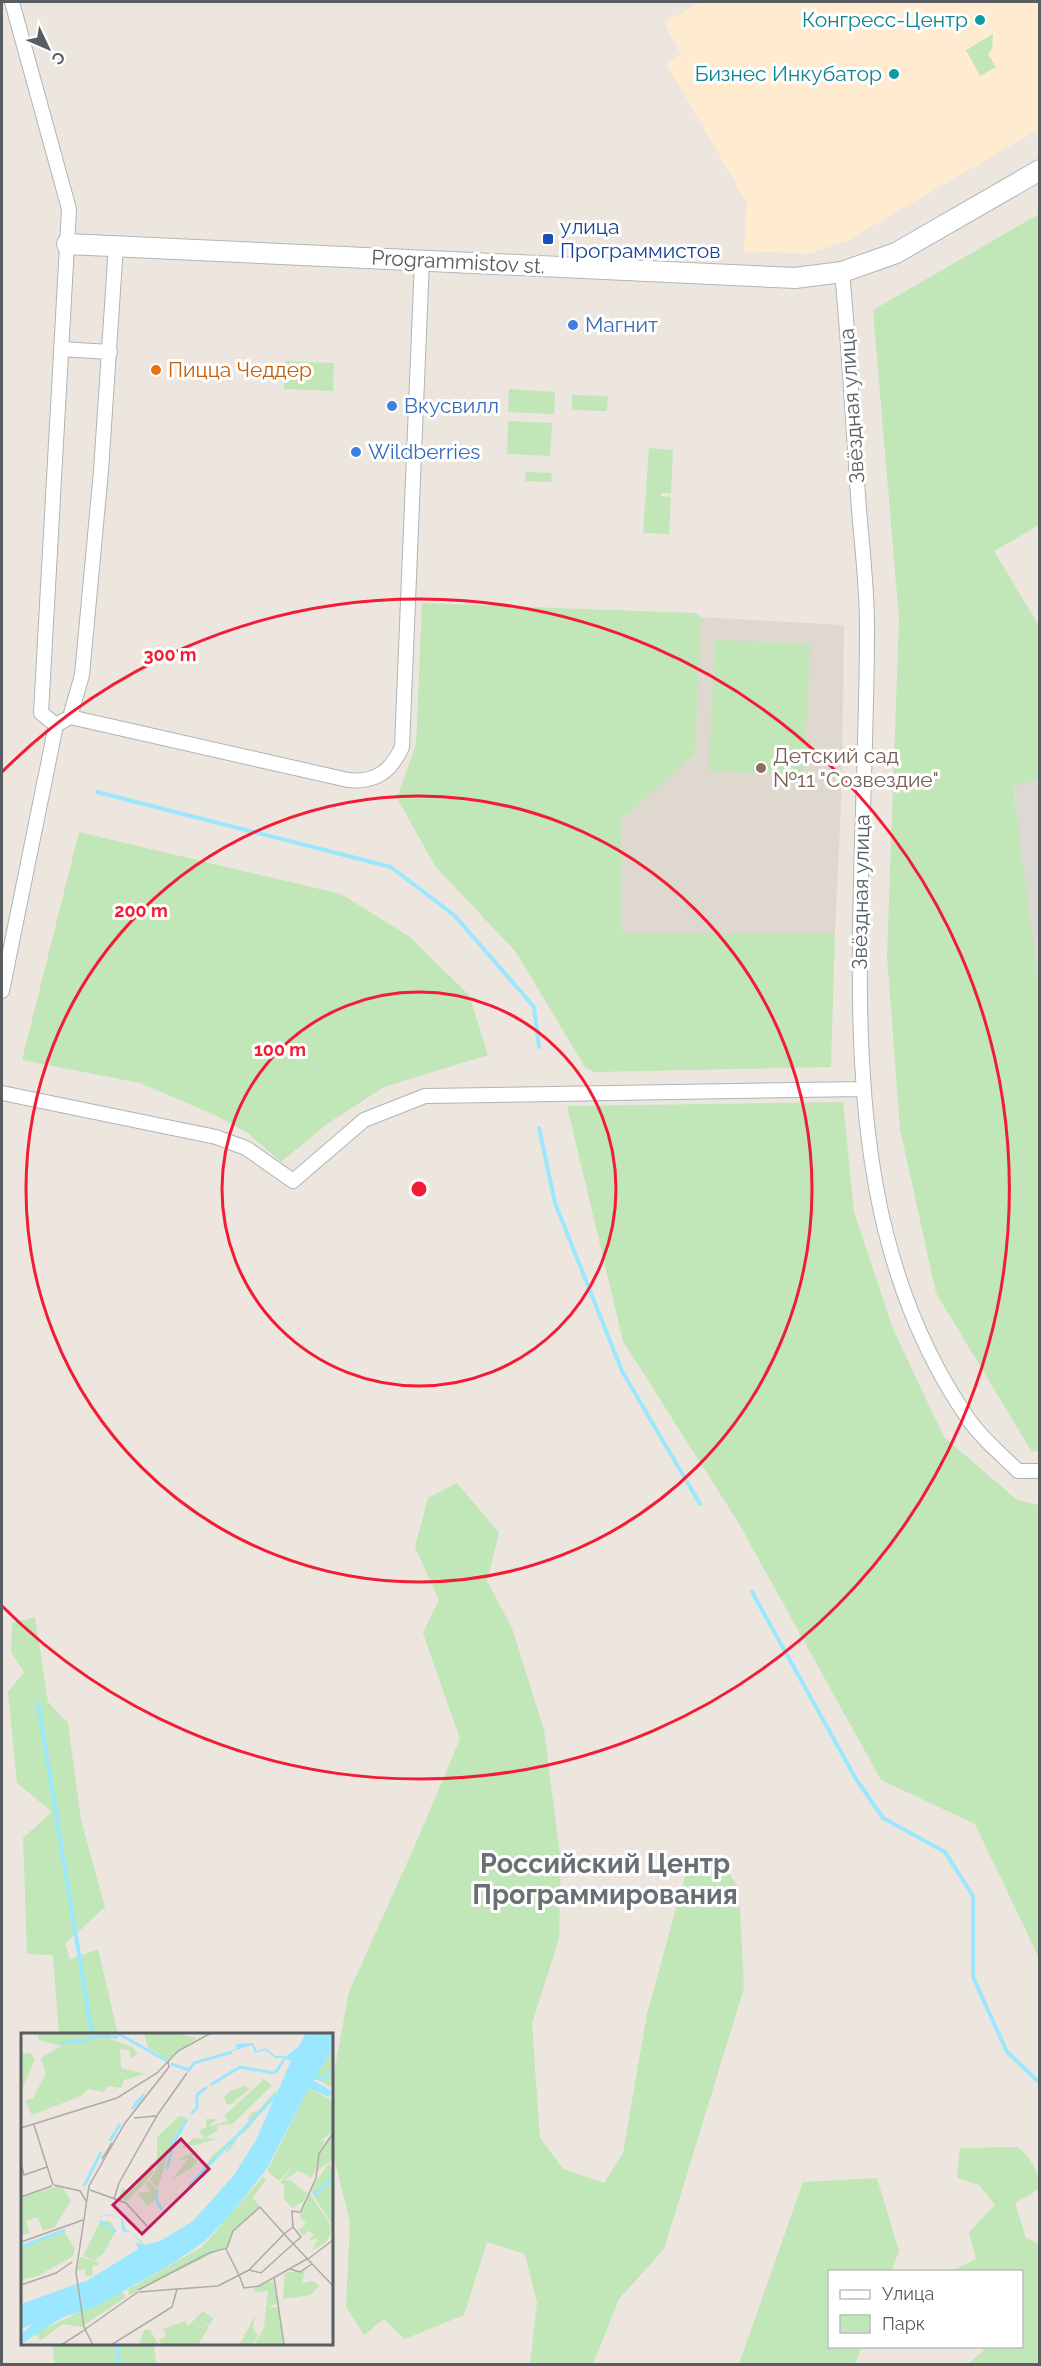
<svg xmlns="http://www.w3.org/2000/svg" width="1041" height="2366" viewBox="0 0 1041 2366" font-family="Raleway,sans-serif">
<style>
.commercial{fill:#ffebd0}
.industrial{fill:#dcd8d3}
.education{fill:#ded8cf}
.green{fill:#c1e6b8}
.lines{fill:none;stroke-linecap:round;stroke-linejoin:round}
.stream{stroke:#9be7ff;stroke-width:4}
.street-casing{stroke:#afb4b8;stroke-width:16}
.secondary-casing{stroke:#b0b6bb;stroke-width:22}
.street{stroke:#fff;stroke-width:14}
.secondary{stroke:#fff;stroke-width:20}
.ring{fill:none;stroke:#f41c35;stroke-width:3}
.culture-dot{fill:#0f9aa8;stroke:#fff;stroke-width:2}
.transit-dot{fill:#1a4fb4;stroke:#fff;stroke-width:2}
.shop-dot{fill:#3f7fe0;stroke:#fff;stroke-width:2}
.food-dot{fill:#e8710a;stroke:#fff;stroke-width:2}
.education-dot{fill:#8d6e63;stroke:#fff;stroke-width:2}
.labels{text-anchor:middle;stroke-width:6;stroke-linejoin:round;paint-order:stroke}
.culture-label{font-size:21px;fill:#0d838f;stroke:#fff;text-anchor:end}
.transit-label{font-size:21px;fill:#164399;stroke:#fff;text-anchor:start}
.street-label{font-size:21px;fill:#575d61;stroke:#fff}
.shop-label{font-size:21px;fill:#366cbe;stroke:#fff;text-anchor:start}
.food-label{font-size:21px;fill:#c56008;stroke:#fff;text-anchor:start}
.education-label{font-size:21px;fill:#785e54;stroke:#fff;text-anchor:start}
.district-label{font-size:27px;font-weight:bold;fill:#687073;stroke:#fff}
.inset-river{fill:none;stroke:#9be7ff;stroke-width:3}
.inset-road{fill:none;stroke:#acaba8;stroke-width:1.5}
.view{fill:#c2185b;fill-opacity:0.15;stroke:#c2185b;stroke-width:3}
.inset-edge{fill:none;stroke:#575d61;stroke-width:3}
.centre{fill:#f41c35;stroke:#fff;stroke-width:3}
.ring-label{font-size:18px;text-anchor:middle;font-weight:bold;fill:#f41c35;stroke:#fff;stroke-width:6;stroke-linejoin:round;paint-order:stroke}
</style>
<rect width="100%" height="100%" fill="#ece6de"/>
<!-- commercial -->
<path class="commercial" d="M700,2H1039V129L848,240L810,254L744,251L747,203L666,63L681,55L664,23Z"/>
<!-- industrial -->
<path class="industrial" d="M1039,779V995L1013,786Z"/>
<!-- education -->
<path class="education" d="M701,617L844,625L842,781L835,933H621L622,819L695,754Z"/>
<!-- green -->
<path class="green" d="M993,34L992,49L988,54L996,67L980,76L966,50Z
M1039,214V525L994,551L1039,626V779L1013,787L1040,996V1450L1032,1452L936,1293L900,1129L887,955L899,619L873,310Z
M285,361L334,363L333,391L284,389Z
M509,389L555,392L554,414L508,412Z
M572,395L608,396L607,411L572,410Z
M508,421L552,423L550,456L507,454Z
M649,448L673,450L671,493H661V496L671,497L669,534L643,533Z
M526,472L552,473L551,482L525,481Z
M422,603L695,613L701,617L695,754L622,819L621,933H835L831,1067L594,1072L585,1067L516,952L435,866L397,798L416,744Z
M715,640L810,644L804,775L709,771Z
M79,832L341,894L410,937L469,995L488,1055L384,1087L327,1124L281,1162L249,1134L217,1116L140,1083L22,1060Z
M843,1102L854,1212L893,1329L944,1437L1017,1500L1039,1505V1958L975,1824L881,1780L738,1522L623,1341L567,1106Z
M457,1483L499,1533L487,1581L512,1628L544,1730L561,1863L559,1939L532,2023L540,2138L563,2169L604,2183L623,2153L647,2014L688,1865L719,1857L739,1889L744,1988L664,2249L619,2299L593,2364H530L537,2303L525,2254L487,2242L464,2315L405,2339L384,2319L364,2335L346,2307L350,2222L332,2150V2083L349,1992L412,1852L460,1739L423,1633L439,1600L415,1547L428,1498Z
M35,1617L48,1702L68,1723L81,1820L105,1907L65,1944L70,1959L98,1949L118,2034H59L53,1955L27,1954L23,1838L52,1812L17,1783L8,1692L24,1672L11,1652L12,1623Z
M1018,2147C1031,2159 1040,2171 1039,2189L1015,2203L1026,2238L1039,2244V2364H968L984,2350L982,2347L1022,2346V2272L952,2271L976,2259L969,2232L995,2205L979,2185L957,2178L960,2148Z
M877,2178L899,2251L891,2271L830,2272V2346L862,2347L855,2364H739L803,2182Z
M52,2344H154L156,2364H55Z"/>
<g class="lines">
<!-- stream -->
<path class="stream" d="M97,792L391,867L455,916L534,1007L539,1047
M539,1128L555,1203L622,1371L700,1504
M752,1592L856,1779L883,1818L945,1852L973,1896V1977L1007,2052L1040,2083
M38,1703L92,2034
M117,2344L119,2364"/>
<defs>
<path id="street" d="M12,2L69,209L41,713L56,725L70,717L348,780C376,783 391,771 402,747L422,260
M842,272C849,346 853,421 858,496C861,539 867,583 867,626C867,730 861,834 860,938C858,1106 869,1274 967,1417C980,1437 1001,1454 1018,1471H1040
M61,349L110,352
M70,717L82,675L101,471L116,245
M2,991L56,725
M2,1093L216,1137L246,1148L293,1181L364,1120L425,1096L863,1089"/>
<path id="secondary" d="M67,244L795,278L842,272L896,253L1040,170"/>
</defs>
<!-- street casing -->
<use href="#street" class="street-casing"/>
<!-- secondary casing -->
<use href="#secondary" class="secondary-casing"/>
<!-- street -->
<use href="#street" class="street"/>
<!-- secondary -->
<use href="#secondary" class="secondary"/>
</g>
<!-- distance rings -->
<g class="ring">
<circle cx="419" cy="1189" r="197"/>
<circle cx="419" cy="1189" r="393"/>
<path d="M2 772A590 590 0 1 1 2 1606"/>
</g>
<!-- markers -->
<g class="culture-dot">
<circle cx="980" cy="20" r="6"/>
<circle cx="894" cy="74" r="6"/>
</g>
<rect class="transit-dot" x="542" y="233" width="12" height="12" rx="3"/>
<g class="shop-dot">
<circle cx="573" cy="325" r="6"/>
<circle cx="392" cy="406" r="6"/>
<circle cx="356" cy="452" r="6"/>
</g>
<circle class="food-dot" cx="156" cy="370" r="6"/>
<circle class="education-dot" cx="761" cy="768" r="6"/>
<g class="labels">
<!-- culture labels -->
<g class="culture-label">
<text x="968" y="27">Конгресс-Центр</text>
<text x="882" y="81">Бизнес Инкубатор</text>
</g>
<!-- transit labels -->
<g class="transit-label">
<text x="560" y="234">улица<tspan x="560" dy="24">Программистов</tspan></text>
</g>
<!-- street labels -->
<g class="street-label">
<text transform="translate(458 262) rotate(3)" y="7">Programmistov st.</text>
<text transform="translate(852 406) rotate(-94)" y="7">Звёздная улица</text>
<text transform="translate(861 892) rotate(-89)" y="7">Звёздная улица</text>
</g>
<!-- shop labels -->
<g class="shop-label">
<text x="585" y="332">Магнит</text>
<text x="404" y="413">Вкусвилл</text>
<text x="368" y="459">Wildberries</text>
</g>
<!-- food labels -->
<g class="food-label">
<text x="168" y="377">Пицца Чеддер</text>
</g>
<!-- education labels -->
<g class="education-label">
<text x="773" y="763">Детский сад<tspan x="773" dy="24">№11 "Созвездие"</tspan></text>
</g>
<!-- district labels -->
<g class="district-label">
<text x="605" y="1873">Российский Центр<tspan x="605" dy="31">Программирования</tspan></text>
</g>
</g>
<!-- overview -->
<g transform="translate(21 2033)">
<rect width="312" height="312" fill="#ece6de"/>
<path d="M17,0H90L89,6L112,14L117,21L110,25L108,17L99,16L100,35L124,41L103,47L100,55L87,53L83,59L67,56L60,63L11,82L4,68L12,65L25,41L20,25L40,13L18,7ZM123,0L157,1L176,5L147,27L127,15ZM312,16V52L307,53L312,57L295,44ZM9,20L14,26L0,59V21ZM243,46L251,53L211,91L198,92L195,95L199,96L184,105L196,106L159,116L173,105L184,106L178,98L185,94V86H196L187,94L206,88L204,82ZM224,53L228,56L209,72L205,70L203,64L209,58ZM257,55L250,67L227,96L217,104L209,117L203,121L212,107L166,156L193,121L229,91L227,85L231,79L237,78ZM288,55L312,68V98L298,109L304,107L291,145L277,138L262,148L269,147L286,160L278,178L282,169L271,175L263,166V151L259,150L274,130L258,148L246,138ZM158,83L165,84L149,115L137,155L129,147L136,135V104ZM312,101L311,127L297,137V125ZM178,117L171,124L177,127L172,134L151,147L167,125L154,128ZM131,130L132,139L124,150L106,168L98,166L101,155L109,158ZM308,130L312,140V193L289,157ZM242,144L245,147L232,165L239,173L212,197L208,212L109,262L106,257L181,214ZM128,148L135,155L133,168L126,173L117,160L130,158L124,152ZM40,152L50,167L34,194L22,198L17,185H13L5,188L9,201H0V165ZM288,159L312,196L305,209L291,218L297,205L288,208L293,201L287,198L283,202L277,197L285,191L279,183ZM89,188L95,197L82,221L73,227L62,223L79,189ZM43,198L54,216L52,223L17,243L0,247V214ZM59,224L78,229L75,234L72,231L71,242L64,244V236L56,238ZM284,237L281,250L292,248L298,253L289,262L262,266L264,240ZM248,249H252L258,269L247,275L258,274L262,312H233L243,295L247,258L234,259L232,255ZM100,258L105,264L60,294L42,291L20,307L14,301ZM182,278L191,285L195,280L189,292L178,286L188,293L177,312H140L138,307L145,303L142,296L164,288L167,293ZM234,283L232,296L237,302L231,312H218ZM123,297H129L138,312H118Z" fill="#c1e6b8"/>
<path d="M285,0H312V16L293,48L311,58L308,64L288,55L245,137L209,182L184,208L154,229L74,274L42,284L0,311V301L13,290L0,296V271L67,247L117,216L115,209L123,212L117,207L110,198L104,200L101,196L100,185L87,182L77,185L87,181L101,185L105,198H110L124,212L139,208L172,188L213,142L235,107L270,28L265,26L256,40L251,41L263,25H254L244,17L234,20L231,12L206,20L216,15L214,11L232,10L236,18L245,15L254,23H265L277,14Z" fill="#9be7ff"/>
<path class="inset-river" d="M96,0L146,28M39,10L68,7L73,3L97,4M150,31L168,37L173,30L211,19M295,45L301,47L312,37M189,52L219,34L252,40M111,76L123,61M170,81L176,75V62L186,54M89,108L99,91M146,136L152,111L166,86M63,153L80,119M168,153L256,61M136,157L135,166L141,177M293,162L312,144M79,188L95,199M0,214L44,197"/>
<path class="inset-road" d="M113,85L135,83M13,92L32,152M0,95L96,65L136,40L157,18L190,0M89,116L104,90L148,34L147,29M81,126L91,110M0,131L3,142L26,134M33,152L59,158L65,168M69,157L105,170L126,193M0,164L31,153M93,166L98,150L137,81L166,40M279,180L295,145L298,121L312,100M0,209L62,187M272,211L280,204L272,194L271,178L278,179M205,216L218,242M287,226L312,207M269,236L279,239L291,231M228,237L263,201L312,253M228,237L240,240L272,211M218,242L223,255L238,253L286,226M253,244L263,312M0,252L35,240L51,229M156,256L197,253L228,237M117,257L188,220L206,215L212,198L239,174L263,201L272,194M118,259L156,256M56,302L117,259M40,312L59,300M72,312L63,294L55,239L68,153L89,116M90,312L151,274L156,256"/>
<path class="view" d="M160,106L188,136L121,201L92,172Z"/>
<rect width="312" height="312" class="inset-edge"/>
</g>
<circle cx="419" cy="1189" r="9" class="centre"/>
<g class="ring-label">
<text x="170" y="661">300 m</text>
<text x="141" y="917">200 m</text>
<text x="280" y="1056">100 m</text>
</g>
<!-- border -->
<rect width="1041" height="2366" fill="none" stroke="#575d61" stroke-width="6"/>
<!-- legend -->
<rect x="828" y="2270" width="195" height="78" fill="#ffffff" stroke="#bcbec0" stroke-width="1.5"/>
<rect x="840" y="2290" width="30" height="9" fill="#ffffff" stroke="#bcbec0" stroke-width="1.5"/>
<text x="882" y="2300" font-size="18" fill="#575d61">Улица</text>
<rect x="840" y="2315" width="30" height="18" fill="#c1e6b8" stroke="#bcbec0" stroke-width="1.5"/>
<text x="882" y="2330" font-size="18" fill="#575d61">Парк</text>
<!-- north arrow -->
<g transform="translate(48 48) rotate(134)" stroke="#ffffff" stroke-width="4.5" paint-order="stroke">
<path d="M0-4.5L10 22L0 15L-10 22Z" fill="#575d61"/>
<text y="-9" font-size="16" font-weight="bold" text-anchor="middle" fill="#575d61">С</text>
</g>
</svg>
